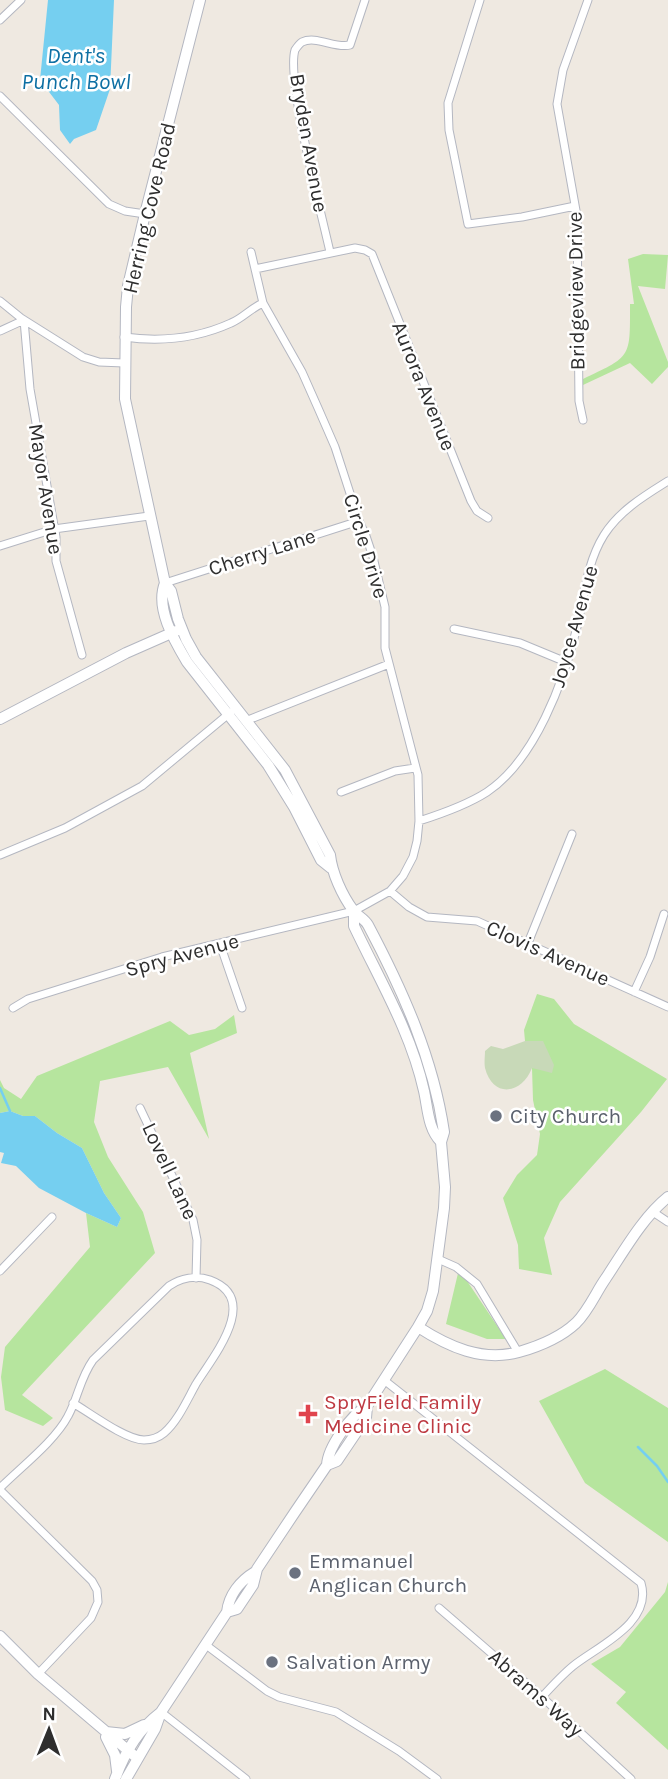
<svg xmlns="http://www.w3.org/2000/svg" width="668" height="1779" viewBox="0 0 668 1779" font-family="Karla,sans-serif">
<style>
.green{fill:#b6e59e}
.cemetery{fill:#c8d9b8}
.water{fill:#75cff0}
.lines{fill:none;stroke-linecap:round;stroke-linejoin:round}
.stream{stroke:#75cff0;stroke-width:2.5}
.minor-casing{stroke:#b4b7c1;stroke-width:9}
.secondary-casing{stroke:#b4b7c1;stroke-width:12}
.minor{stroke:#fff;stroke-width:7}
.secondary{stroke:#fff;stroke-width:10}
.worship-dot{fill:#6b7280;stroke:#fff;stroke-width:2.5}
.health-dot{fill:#e0444e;stroke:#fff;stroke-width:2.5}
.labels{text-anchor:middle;stroke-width:5;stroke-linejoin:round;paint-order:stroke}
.street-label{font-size:21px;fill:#2e2e2e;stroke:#fff}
.worship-label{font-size:21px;fill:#5b616d;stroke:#fff;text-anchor:start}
.health-label{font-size:21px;fill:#be3a42;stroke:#fff;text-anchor:start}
.water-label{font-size:23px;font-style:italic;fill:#0d6fa3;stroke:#fff}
</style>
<rect width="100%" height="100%" fill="#efe9e1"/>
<!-- green -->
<path class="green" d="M643,254L668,255L665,289L638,286L668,362V367L652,384L630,363L583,385V379C632,356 630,358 630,304H634L628,259Z
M537,994L554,999L574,1024L667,1079L641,1112L560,1202L544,1238L552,1275L519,1269L518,1245L503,1198L517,1175L537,1155L540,1134L533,1100L532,1068L543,1042L525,1041L524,1030Z
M234,1015L237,1033L190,1053L209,1139L168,1067L100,1081L94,1122L108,1157L143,1212L155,1253L22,1395L53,1418L43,1426L5,1410L1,1377L5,1347L90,1247L86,1213L117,1227L121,1218L104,1193L82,1148L57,1133L35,1116H23L10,1111L0,1113V1080L4,1088L21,1099L37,1076L170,1021L189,1035L215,1029Z
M459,1269L506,1339H487L446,1324Z
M605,1369L668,1408V1542L585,1483L539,1401Z
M668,1582V1750L616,1703L626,1692L591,1664L620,1647L665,1592Z"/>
<!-- cemetery -->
<path class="cemetery" d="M525,1041H543L554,1065L552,1073L532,1068C522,1094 493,1099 485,1068C484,1063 485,1056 485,1051L491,1046L503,1049Z"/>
<!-- water -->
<path class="water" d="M48,0H114L110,89L96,130L74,139L70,144L60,130L59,105L40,80Z
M10,1111L23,1116H35L57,1133L82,1148L104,1193L121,1218L117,1227L86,1213L39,1188L16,1166L1,1163L4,1153L0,1152V1113Z"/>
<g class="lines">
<!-- stream -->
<path class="stream" d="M0,1088L10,1111
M638,1447L657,1466L668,1482"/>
<defs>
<path id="minor" d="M480,0L448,103L449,130L468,224L522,217L575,206
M0,20L21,0
M0,96L109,204L125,211L145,214
M330,252C322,216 286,79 295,50C297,47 299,44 302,42C316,35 335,49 350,45L365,0
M255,269L355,248L365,250L372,254L471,501L477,511L488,518
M0,301L21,318L83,357L99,362L124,363
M24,320L30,389L56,537V561L82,655
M0,331L24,320
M124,337C160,342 198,338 231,323C243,318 251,308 263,303
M583,420L579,401L577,216L557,104L563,70L588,0
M0,546L54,529L149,516
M165,583L359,521
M454,629L520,643L566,662
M248,720L389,664
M341,792L395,771L415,768
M419,821C441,814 467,805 487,792C535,760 564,681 577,627C584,596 587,562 604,535C619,511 644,496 668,481
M0,855L65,828L142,786L231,712
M390,891L409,907L427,917L477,921L668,1007
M528,943L572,834
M220,944L242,1008
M634,992L650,957L664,914
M13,1008L28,999L162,957L354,911L390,891L403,876L413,857L417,841L419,821L418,775L385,648V607L373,557L366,536L359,521L335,447L318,408L302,372L263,303L251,252
M140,1108L193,1220L197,1240L196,1278
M653,1212L668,1222
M438,1259L456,1267L477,1284L518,1352
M0,1271L52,1217
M384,1380L641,1583C653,1623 598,1646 573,1666C562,1675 552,1686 542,1697
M0,1488C21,1467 55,1441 68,1416C78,1398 80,1378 93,1360L169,1286C181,1278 196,1275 210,1280C262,1299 212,1358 196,1384C187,1400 178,1421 164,1433C158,1438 151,1440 144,1440C126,1440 90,1413 73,1403
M0,1490L92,1581L97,1590L98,1602L91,1618L38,1674
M439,1608L542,1697L631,1779
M206,1645L267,1691L279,1697L336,1712L399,1751L437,1779
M161,1712L246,1779"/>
<path id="secondary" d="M200,0L145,214L128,286L126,307L125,399L165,583L171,591L178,619L186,639L196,657L285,770L330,855C332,873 342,895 353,910C357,916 364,918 368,925C403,991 433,1058 444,1132L441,1142L445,1187L444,1208L433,1291L427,1311L418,1327L367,1406L366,1418L337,1461L327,1465L295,1512L257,1569L253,1585L237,1609L227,1612
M165,583C155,608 174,640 187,662L268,765L294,807L321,860L331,868
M0,719L126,653L176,631
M354,911V926C380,981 411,1032 424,1091C428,1109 428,1129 441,1142
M418,1327C449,1347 482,1362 519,1352C540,1346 560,1338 576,1323C589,1310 596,1292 606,1278C624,1251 643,1217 668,1197
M327,1465C328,1447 351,1415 367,1406
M0,1636L38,1674L137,1758
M106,1732L125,1734L144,1725
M106,1737L115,1755L117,1771
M115,1779C124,1754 139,1729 160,1713
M126,1779L155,1729L161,1712L227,1612C229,1595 240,1581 255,1572"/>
</defs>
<!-- minor casing -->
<use href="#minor" class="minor-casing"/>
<!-- secondary casing -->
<use href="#secondary" class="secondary-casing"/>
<!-- minor -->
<use href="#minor" class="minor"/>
<!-- secondary -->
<use href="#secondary" class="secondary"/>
</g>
<!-- markers -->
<g class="worship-dot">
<circle cx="496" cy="1116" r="7"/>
<circle cx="295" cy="1573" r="7"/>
<circle cx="272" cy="1662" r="7"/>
</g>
<path class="health-dot" d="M304.5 1403.5h7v7h7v7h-7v7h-7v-7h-7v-7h7z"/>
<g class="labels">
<!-- street labels -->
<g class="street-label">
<text transform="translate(309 143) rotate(80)" y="7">Bryden Avenue</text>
<text transform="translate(149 208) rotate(-77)" y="7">Herring Cove Road</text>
<text transform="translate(576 291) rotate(-91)" y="7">Bridgeview Drive</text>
<text transform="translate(424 386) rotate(68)" y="7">Aurora Avenue</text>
<text transform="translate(46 489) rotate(81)" y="7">Mayor Avenue</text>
<text transform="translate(366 546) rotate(73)" y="7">Circle Drive</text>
<text transform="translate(262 552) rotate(-18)" y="7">Cherry Lane</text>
<text transform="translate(574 626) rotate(-74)" y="7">Joyce Avenue</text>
<text transform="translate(548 953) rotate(24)" y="7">Clovis Avenue</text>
<text transform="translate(182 955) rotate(-15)" y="7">Spry Avenue</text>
<text transform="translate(170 1171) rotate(65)" y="7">Lovell Lane</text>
<text transform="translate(536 1693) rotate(42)" y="7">Abrams Way</text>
</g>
<!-- worship labels -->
<g class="worship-label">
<text x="510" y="1123">City Church</text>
<text x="309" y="1568">Emmanuel<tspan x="309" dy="24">Anglican Church</tspan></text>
<text x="286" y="1669">Salvation Army</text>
</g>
<!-- health labels -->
<g class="health-label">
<text x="324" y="1409">SpryField Family<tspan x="324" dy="24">Medicine Clinic</tspan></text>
</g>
<!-- water labels -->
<g class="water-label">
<text x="76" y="63">Dent's<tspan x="76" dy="26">Punch Bowl</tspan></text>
</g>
</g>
<!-- north arrow -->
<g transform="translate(49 1730) rotate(1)" stroke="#ffffff" stroke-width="5" paint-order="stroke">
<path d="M0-5L12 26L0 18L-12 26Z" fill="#2e2e2e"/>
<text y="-10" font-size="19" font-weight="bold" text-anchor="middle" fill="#2e2e2e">N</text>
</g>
</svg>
